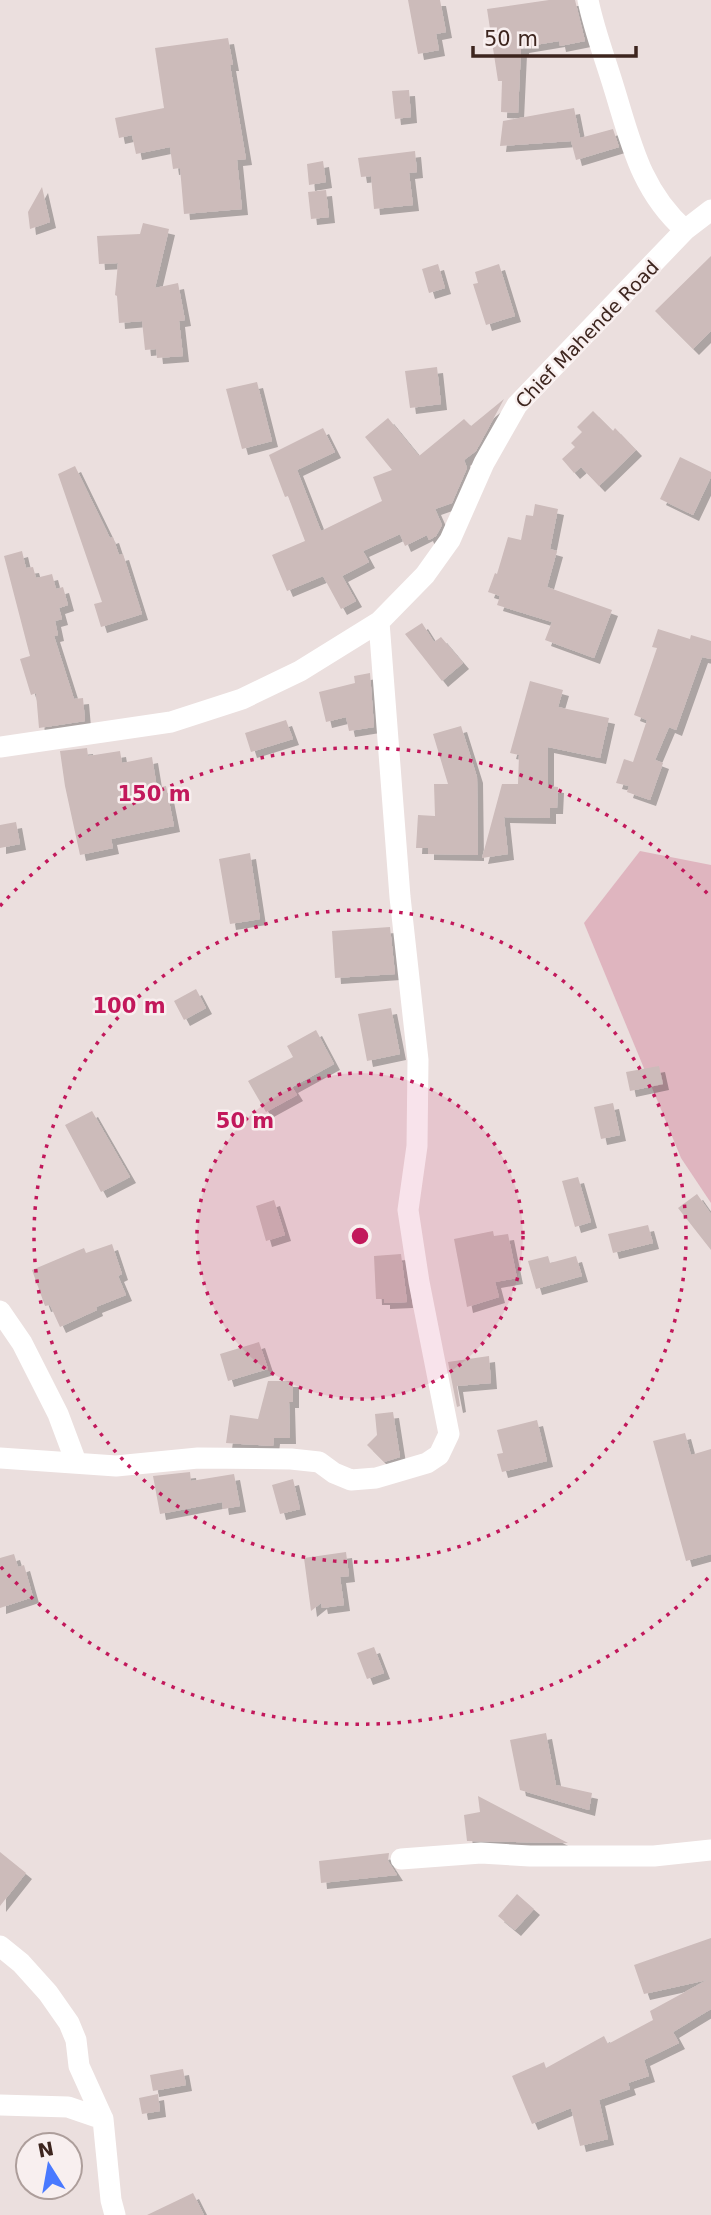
<svg xmlns="http://www.w3.org/2000/svg" width="711" height="2215" viewBox="0 0 711 2215" font-family="'DejaVu Sans',sans-serif">
<style>
.green{fill:#dfb5bf}
.building{fill:#ccbbba;filter:url(#shadow)}
.lines{fill:none;stroke-linecap:round;stroke-linejoin:round}
.minor{stroke:#fff;stroke-width:21}
.ring{fill:none;stroke:#c2185b;stroke-width:3.5;stroke-dasharray:3.5 7}
.labels{text-anchor:middle;stroke-width:5;stroke-linejoin:round;paint-order:stroke}
.street-label{font-size:19px;fill:#3d251e;stroke:#f8efef}
.centre{fill:#c2185b;stroke:#f8efef;stroke-width:3.5}
.ring-label{font-size:21px;text-anchor:middle;font-weight:bold;fill:#c2185b;stroke:#f8efef;stroke-width:5;stroke-linejoin:round;paint-order:stroke}
</style>
<defs>
<filter id="shadow"><feDropShadow dx="6" dy="6" stdDeviation="0" flood-color="#0004"/></filter>
</defs>
<rect width="100%" height="100%" fill="#ebdfde"/>
<!-- green -->
<path class="green" d="M640,851L711,865V1203L681,1158L584,923Z"/>
<!-- building -->
<path class="building" d="M408,0H440L446,32L436,34L439,50L418,54Z
M549,0H575L585,41L560,46L559,41L523,47V49H521L518,113L501,112L502,81H498L487,9Z
M228,38L233,65H230L246,159L237,160L242,209L184,214L180,168L173,169L170,147L136,154L132,135L119,138L115,118L164,108L155,48Z
M409,90L411,117L395,119L392,91Z
M574,108L580,138L613,129L619,147L576,160L571,141L500,146L503,121Z
M415,151L417,172L409,173L413,205L374,209L371,176L361,177L358,158Z
M323,161L326,182L309,185L307,164Z
M42,187L50,222L30,229L28,212Z
M326,190L329,217L311,219L308,192Z
M143,223L169,229L155,288L178,283L185,320L179,321L183,356L157,358L156,349L145,350L142,321L119,323L117,296L115,295L118,263L99,264L97,236L140,234Z
M711,256V331L693,349L655,311Z
M438,264L445,288L429,293L422,269Z
M499,264L515,316L486,325L473,284L478,283L475,272Z
M437,367L441,404L410,408L405,371Z
M257,382L272,441L242,449L226,389Z
M504,399L476,451L464,460L467,468L452,503L435,509L442,525L436,536L429,540L427,535L405,546L400,534L363,551L369,562L342,576L356,601L341,609L323,576L287,591L272,555L305,541L288,496L285,497L269,455L323,428L335,452L297,470L321,531L382,501L373,477L392,470L365,437L388,418L419,456L464,419L471,426Z
M593,411L613,431L615,428L636,450L599,486L581,467L574,473L562,459L575,447L571,443L582,432L577,427Z
M680,457L711,472V477L693,515L660,499Z
M75,466L110,538L113,537L119,555L123,554L142,614L101,627L94,604L102,602L58,474Z
M535,504L558,509L550,549L557,551L547,587L612,610L594,658L545,640L552,622L497,605L500,596L488,592L495,573L497,574L508,537L521,540L526,515L533,516Z
M22,551L26,568L33,567L36,578L52,574L56,589L63,587L68,605L59,608L62,619L55,621L58,635L54,636L74,699L83,698L85,721L39,728L36,693L31,695L20,659L30,656L4,556Z
M422,623L434,642L441,637L463,663L442,681L405,634Z
M658,629L690,639L691,635L711,641V659L702,657L676,730L669,727L655,760L663,763L650,800L627,792L629,786L616,783L624,759L633,762L647,720L634,715L657,648L652,647Z
M370,673L374,727L349,731L346,717L326,722L319,692L355,683L354,676Z
M530,681L563,690L558,707L609,718L600,758L548,747V786L558,787L557,808H550V818L504,817L508,854L482,858L502,784H518L519,755L510,753Z
M286,720L293,739L251,752L245,733Z
M461,726L477,777L478,855L428,854V848H416L418,815L435,816L434,784H448L433,734Z
M87,748L88,756L120,751L122,763L152,757L157,788L166,786L174,826L111,839L113,848L80,855L65,786L60,751Z
M16,822L20,844L0,848V825Z
M250,853L260,919L230,924L219,859Z
M390,927L395,974L335,978L332,931Z
M196,989L206,1008L184,1020L174,1001Z
M391,1008L400,1054L367,1061L358,1014Z
M316,1030L334,1064L292,1087L297,1095L266,1112L248,1081L293,1057L287,1046Z
M659,1066L663,1084L630,1091L626,1072Z
M613,1103L620,1135L601,1139L594,1107Z
M92,1111L130,1177L101,1192L65,1125Z
M578,1177L591,1222L575,1227L562,1181Z
M697,1194L711,1214V1250L678,1208Z
M274,1200L285,1235L266,1241L256,1206Z
M648,1225L653,1243L613,1253L608,1234Z
M493,1231L494,1236L508,1234L517,1278L495,1282L499,1297L467,1307L454,1239Z
M112,1244L122,1274L118,1276L126,1295L96,1307L97,1310L60,1327L50,1305L45,1306L32,1270L84,1248L86,1253Z
M401,1254L407,1302L384,1303V1299H376L374,1256Z
M548,1256L550,1263L576,1256L582,1276L536,1289L528,1261Z
M259,1342L268,1369L228,1381L220,1354Z
M489,1356L491,1383L457,1386L460,1406L457,1407L448,1362Z
M268,1381H293V1402H289L290,1438H274L273,1446L226,1443L230,1415L258,1419Z
M393,1412L400,1457L384,1462L367,1445L377,1435L375,1414Z
M537,1420L547,1461L502,1472L497,1454L503,1453L497,1430Z
M685,1433L691,1455L711,1449V1554L686,1561L653,1441Z
M190,1472L191,1481L234,1474L240,1506L223,1509L222,1502L160,1514L153,1476Z
M293,1479L300,1509L280,1514L272,1485Z
M346,1552L349,1576L340,1577L344,1605L322,1608L321,1603L311,1611L304,1558Z
M14,1554L18,1567L24,1565L33,1597L0,1608V1558Z
M374,1647L384,1673L367,1679L357,1653Z
M546,1733L556,1785L592,1793L589,1810L520,1790L510,1740Z
M478,1796L568,1843L467,1841L464,1815L480,1812Z
M0,1852L26,1873L0,1906Z
M389,1853L388,1861L397,1875L321,1883L319,1861Z
M517,1894L534,1909L515,1930L498,1916Z
M711,1938V2009L673,2032L679,2043L644,2060L649,2076L628,2083L630,2089L599,2100L608,2139L580,2146L571,2108L532,2124L512,2076L544,2062L546,2068L604,2036L608,2044L653,2020L650,2011L707,1980L644,1994L634,1965Z
M183,2069L186,2085L153,2091L150,2075Z
M158,2094L160,2111L142,2114L139,2098Z
M193,2193L204,2215H147Z"/>
<g class="lines">
<!-- minor -->
<path class="minor" d="M588,0C594,30 605,58 614,88C631,143 641,191 685,230
M0,747L171,722L242,699L300,671L379,622L425,575L450,540L484,463L517,405L685,230L711,210
M0,1311L22,1343L58,1414L76,1462
M0,1458L116,1466L198,1458L291,1459L319,1462L334,1473L351,1480L376,1478L427,1463L439,1455L449,1434L419,1282L408,1210L417,1146L418,1060L400,897L379,622
M401,1859L481,1853L530,1856H654L711,1850
M0,1946L21,1963L48,1993L69,2023L76,2040L79,2066L103,2119
M0,2105L68,2107L103,2119L111,2200L115,2215"/>
</g>
<!-- distance rings -->
<circle cx="360" cy="1236" r="163" fill="#c2185b" fill-opacity=".12"/>
<g class="ring">
<circle cx="360" cy="1236" r="163"/>
<circle cx="360" cy="1236" r="326"/>
<path d="M708 1578A488 488 0 0 1 0 1566M0 906A488 488 0 0 1 708 894"/>
</g>
<g class="labels">
<!-- street labels -->
<g class="street-label">
<text transform="translate(587 334) rotate(-46)" y="7">Chief Mahende Road</text>
</g>
</g>
<circle cx="360" cy="1236" r="10" class="centre"/>
<g class="ring-label">
<text x="154" y="801">150 m</text>
<text x="129" y="1013">100 m</text>
<text x="245" y="1128">50 m</text>
</g>
<!-- north arrow -->
<g transform="translate(49 2166) rotate(349)"><circle r="33" fill="#f8efef" stroke="#ad9e9b" stroke-width="2"/>
<path d="M0-5L12 26L0 18L-12 26Z" fill="#4979ff"/>
<text y="-10" font-size="19" font-weight="bold" text-anchor="middle" fill="#3d251e">N</text>
</g>
<!-- scale -->
<path d="M473 46v10h163v-10" fill="none" stroke="#3d251e" stroke-width="3.5"/>
<text x="484" y="46" font-size="21" fill="#3d251e" stroke="#f8efef" stroke-width="5" paint-order="stroke">50 m</text>
</svg>
